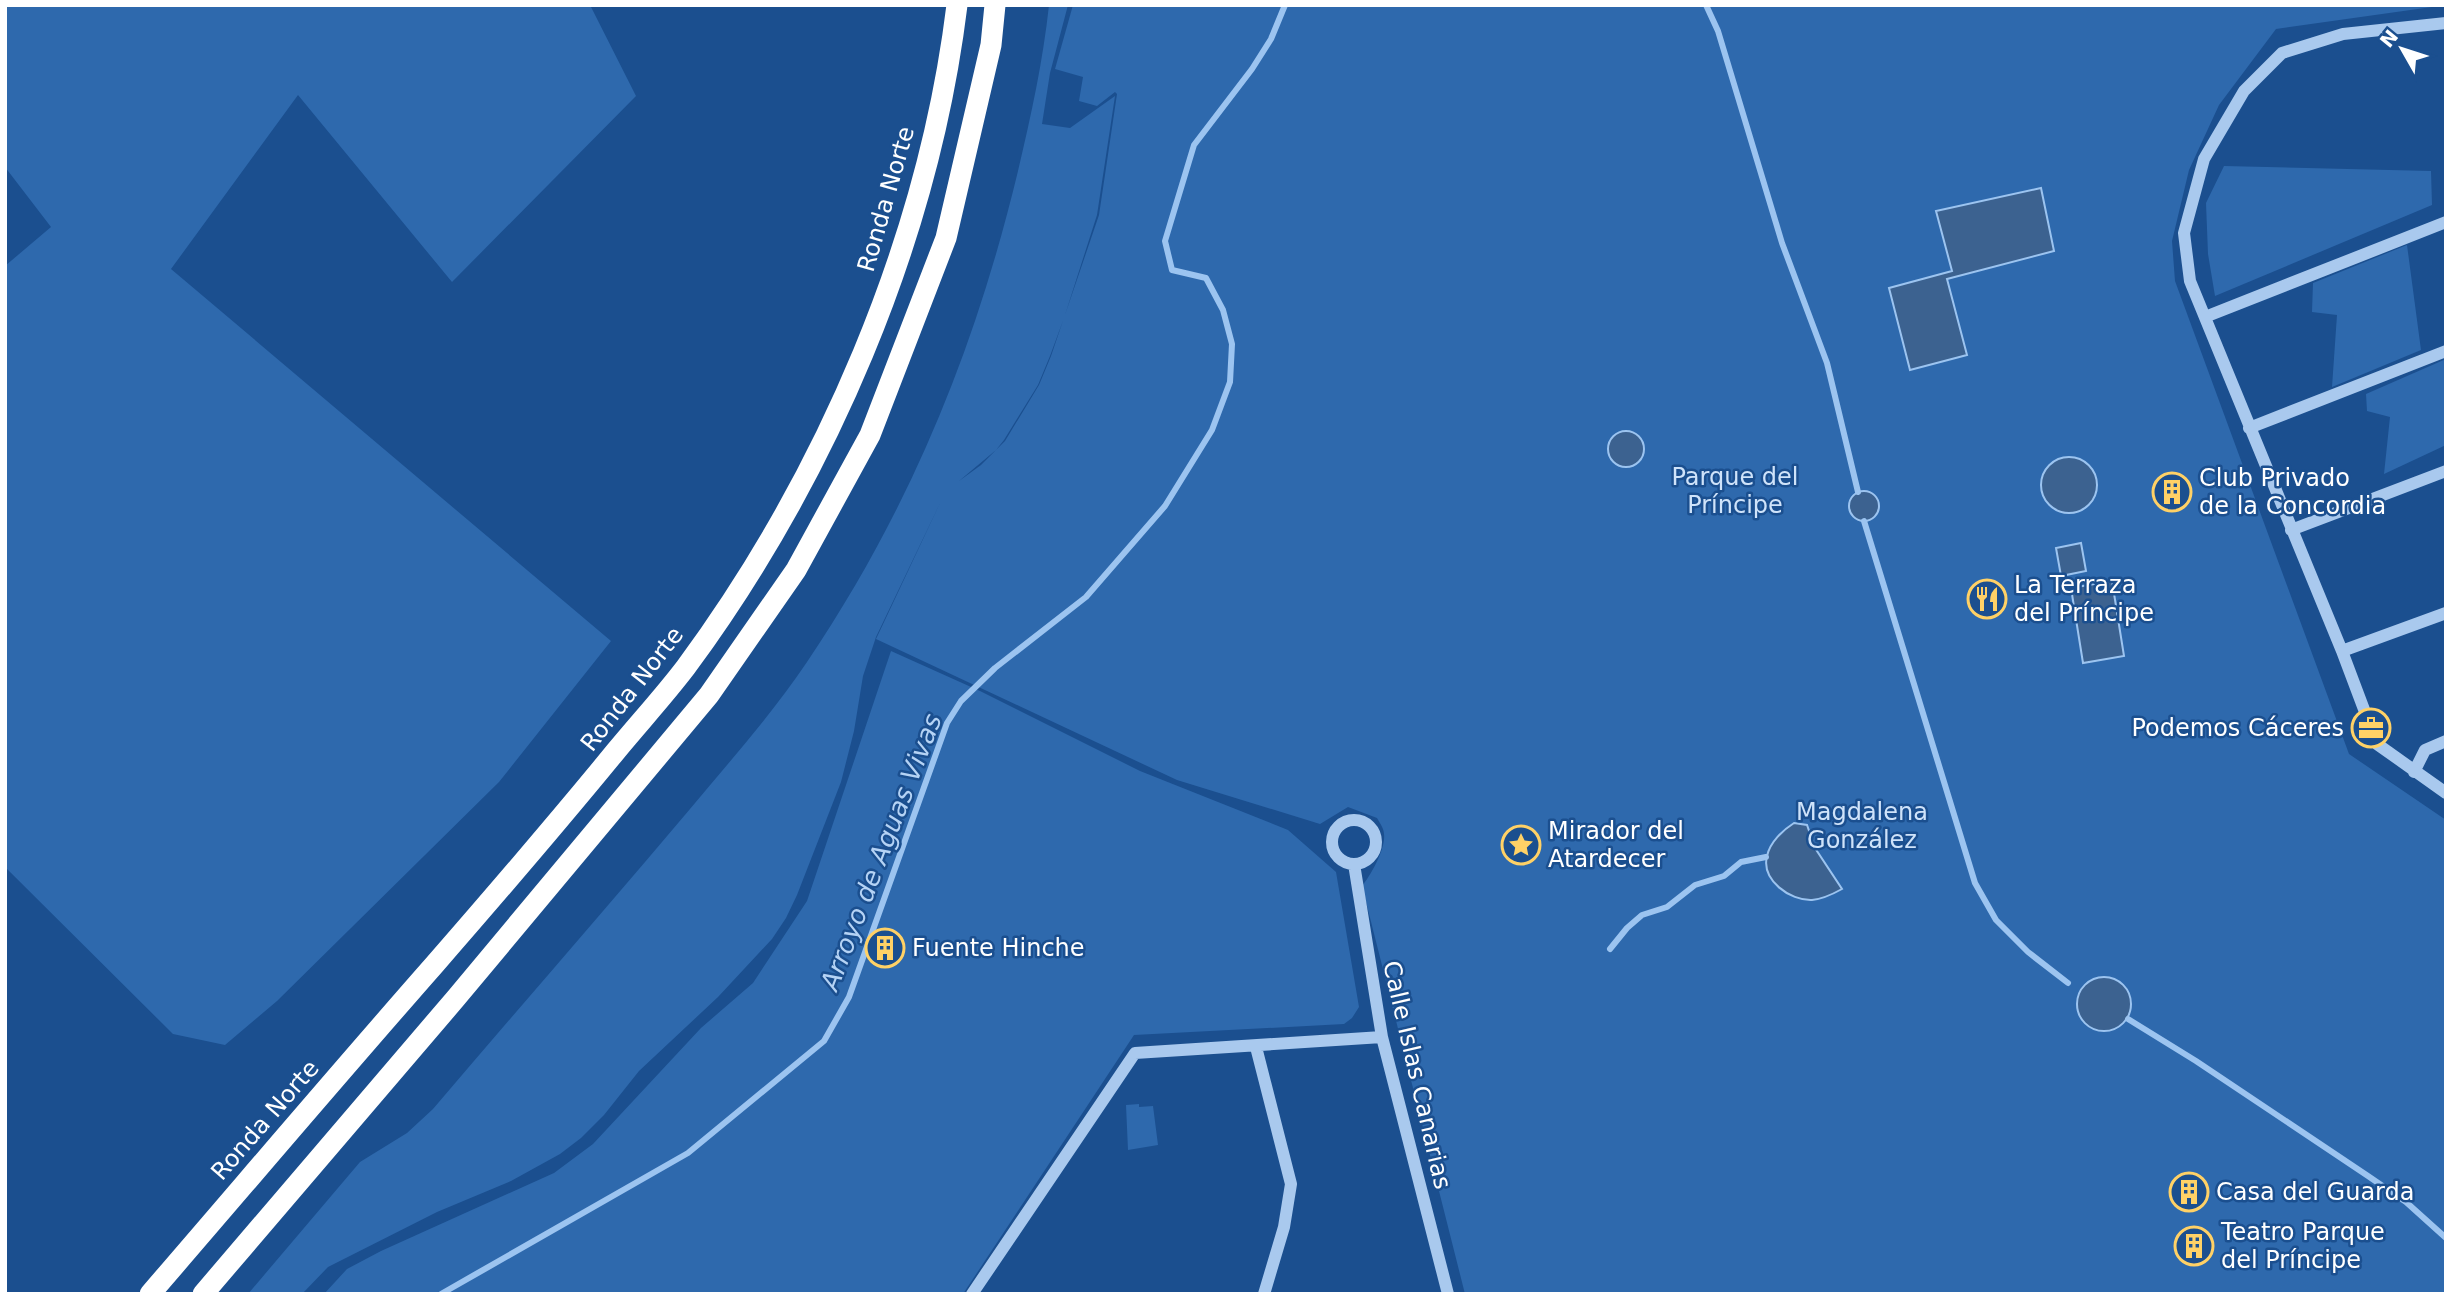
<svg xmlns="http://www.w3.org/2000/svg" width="2451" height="1299" viewBox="0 0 2451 1299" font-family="'DejaVu Sans',sans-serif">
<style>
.green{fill:#2e69ad}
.water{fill:#3c6290;stroke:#9cc4f0;stroke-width:2}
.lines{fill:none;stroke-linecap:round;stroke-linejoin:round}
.stream{stroke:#9cc4f0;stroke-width:6}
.minor{stroke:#a9c9ee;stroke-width:12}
.highway{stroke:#fff;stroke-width:21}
.labels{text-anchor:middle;stroke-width:5;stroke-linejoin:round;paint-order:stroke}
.street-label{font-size:24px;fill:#fff;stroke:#1b4f8f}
.park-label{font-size:24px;fill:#cfe3fa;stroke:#1b4f8f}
.poi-label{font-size:24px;fill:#fff;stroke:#1b4f8f;text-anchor:start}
.water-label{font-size:26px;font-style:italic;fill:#b5d3f5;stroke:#1b4f8f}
</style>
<rect width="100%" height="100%" fill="#1b4f8f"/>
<!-- green -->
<path class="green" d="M5,5H590L636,96L452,282L298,95L171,269L611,641L499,782L277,1001L225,1045L173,1034L5,867V266L51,227L5,167Z
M1049,5H1068L1050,73L1042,124L1070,128L1115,96L1097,215L1064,318L1050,356L1038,385L1004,440L996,450L959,481L981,465L1005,441L1039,385L1051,356L1099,215L1117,94L1115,92L1097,106L1079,101L1083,77L1055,69L1073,5H2446L2276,29L2219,105L2189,170L2172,241L2175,281L2349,754L2446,820V1294H1465L1362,886C1371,875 1386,848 1384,834C1384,829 1380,823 1377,818L1348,807L1320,824L1177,780L876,639L941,501L876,637L863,676L854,731L841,782L797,895L786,918L772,939L718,997L639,1071L604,1115L581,1138L560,1154L511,1181L437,1212L328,1267L302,1294H248L360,1162L407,1133L433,1109C518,1009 605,910 690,809C730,761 772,714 807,662C910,509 975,350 1018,171C1031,116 1043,61 1049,5Z
M2224,166L2431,171L2432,205L2215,296L2208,254L2206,203Z
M2407,245L2421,350L2332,387L2337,315L2312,312L2313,283Z
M2446,359V445L2384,474L2390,417L2367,411L2366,394Z
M891,651L980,691L1140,771L1288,830L1336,872L1359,1007L1352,1018L1344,1024L1134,1035L963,1294H324L347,1269L381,1251L554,1173L593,1144L701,1028L753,983L807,901Z
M1139,1104V1107L1153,1106L1158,1145L1128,1150L1126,1105Z"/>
<!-- water -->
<path class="water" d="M2041,188L2054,251L1947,279L1967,355L1910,370L1889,288L1952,271L1936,211Z
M1608 449a18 18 0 1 1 36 0a18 18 0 1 1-36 0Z
M2041 485a28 28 0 1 1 56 0a28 28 0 1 1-56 0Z
M1849 506a15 15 0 1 1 30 0a15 15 0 1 1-30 0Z
M2081,543L2086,571L2061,576L2056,548Z
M2112,581L2124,656L2083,663L2071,588Z
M1794,823L1807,825L1815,848L1842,889C1833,894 1823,899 1812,900C1790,901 1761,880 1767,856C1770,842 1783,830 1794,823Z
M2077 1004a27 27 0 1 1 54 0a27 27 0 1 1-54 0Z"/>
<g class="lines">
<!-- stream -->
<path class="stream" d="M1706,5L1718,31L1782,243L1827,363L1858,492
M1864,521L1975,883L1996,920L2028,952L2068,983
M1610,949L1627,928L1642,915L1667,907L1695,885L1724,876L1741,862L1766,857
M2128,1019L2196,1061L2368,1176L2406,1202L2446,1238
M441,1294L688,1153L824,1041L849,997L947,723L961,701L995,668L1086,597L1165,506L1212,430L1230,382L1232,344L1223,310L1206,278L1172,270L1165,241L1194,145L1252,69L1271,39L1285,5"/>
<!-- minor -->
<path class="minor" d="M2446,23L2343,34L2282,53L2244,91L2204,159L2184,233L2190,281L2342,651L2377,744L2446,793
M2205,317L2446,222
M2249,428L2446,351
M2291,530L2446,471
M2342,651L2446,613
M2414,772L2425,750L2446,741
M1332 842a22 22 0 1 1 44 0a22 22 0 1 1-44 0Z
M1354,864L1382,1037L1448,1294
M1256,1047L1291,1184L1284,1227L1264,1294
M972,1294L1135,1053L1382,1037"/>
<!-- highway -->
<path class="highway" d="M150,1294C245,1184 339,1073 435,964C496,894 557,823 616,751C639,723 664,696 686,667C826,477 928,241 957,5
M203,1294L456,998L709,695L796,570L870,435L946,238L991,45L995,5"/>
</g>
<!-- icons -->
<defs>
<symbol id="building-ring" viewBox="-11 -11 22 22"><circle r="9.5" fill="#1b4f8f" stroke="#ffd166" stroke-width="1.5"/><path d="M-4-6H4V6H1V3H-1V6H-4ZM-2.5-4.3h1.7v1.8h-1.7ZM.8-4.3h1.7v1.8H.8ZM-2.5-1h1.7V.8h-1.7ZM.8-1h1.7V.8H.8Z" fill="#ffd166"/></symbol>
<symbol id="restaurant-ring" viewBox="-11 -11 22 22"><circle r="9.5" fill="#1b4f8f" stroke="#ffd166" stroke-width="1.5"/><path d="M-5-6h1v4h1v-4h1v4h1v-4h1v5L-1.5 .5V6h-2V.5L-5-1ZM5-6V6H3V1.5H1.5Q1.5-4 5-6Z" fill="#ffd166"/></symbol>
<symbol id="office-ring" viewBox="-11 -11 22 22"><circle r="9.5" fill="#1b4f8f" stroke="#ffd166" stroke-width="1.5"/><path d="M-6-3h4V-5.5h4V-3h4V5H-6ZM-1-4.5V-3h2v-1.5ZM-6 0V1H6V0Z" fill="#ffd166"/></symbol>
<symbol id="sight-ring" viewBox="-11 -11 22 22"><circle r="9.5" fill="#1b4f8f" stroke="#ffd166" stroke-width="1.5"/><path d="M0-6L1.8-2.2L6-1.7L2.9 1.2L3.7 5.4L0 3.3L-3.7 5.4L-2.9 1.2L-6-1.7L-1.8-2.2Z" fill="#ffd166"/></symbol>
</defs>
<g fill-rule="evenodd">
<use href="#building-ring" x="2150" y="470" width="44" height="44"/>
<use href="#restaurant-ring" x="1965" y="577" width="44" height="44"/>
<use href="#office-ring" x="2349" y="706" width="44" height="44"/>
<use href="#sight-ring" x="1499" y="823" width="44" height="44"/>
<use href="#building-ring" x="863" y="926" width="44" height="44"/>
<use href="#building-ring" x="2167" y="1170" width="44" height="44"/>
<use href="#building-ring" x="2172" y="1224" width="44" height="44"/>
</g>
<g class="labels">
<!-- street labels -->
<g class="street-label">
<text transform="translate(886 199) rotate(-74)" y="8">Ronda Norte</text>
<text transform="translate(632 689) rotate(-52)" y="8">Ronda Norte</text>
<text transform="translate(1417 1075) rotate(77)" y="8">Calle Islas Canarias</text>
<text transform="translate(265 1120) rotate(-49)" y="8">Ronda Norte</text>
</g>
<!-- park labels -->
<g class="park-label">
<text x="1735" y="485">Parque del<tspan x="1735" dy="28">Príncipe</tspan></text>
<text x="1862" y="820">Magdalena<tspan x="1862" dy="28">González</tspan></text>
</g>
<!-- poi labels -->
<g class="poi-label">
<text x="2199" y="486">Club Privado<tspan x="2199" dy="28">de la Concordia</tspan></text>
<text x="2014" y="593">La Terraza<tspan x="2014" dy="28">del Príncipe</tspan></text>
<text x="2344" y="736" text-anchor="end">Podemos Cáceres</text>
<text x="1548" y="839">Mirador del<tspan x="1548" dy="28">Atardecer</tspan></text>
<text x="912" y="956">Fuente Hinche</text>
<text x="2216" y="1200">Casa del Guarda</text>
<text x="2221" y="1240">Teatro Parque<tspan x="2221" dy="28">del Príncipe</tspan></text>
</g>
<!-- water labels -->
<g class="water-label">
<text transform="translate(881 852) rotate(-69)" y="9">Arroyo de Aguas Vivas</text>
</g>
</g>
<!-- border -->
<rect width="2451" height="1299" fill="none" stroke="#ffffff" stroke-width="14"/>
<!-- north arrow -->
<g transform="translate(2402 49) rotate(309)" stroke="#1b4f8f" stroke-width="5" paint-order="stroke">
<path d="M0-5L12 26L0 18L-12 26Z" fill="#ffffff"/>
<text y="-10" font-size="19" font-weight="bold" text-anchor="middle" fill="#ffffff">N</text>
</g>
</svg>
